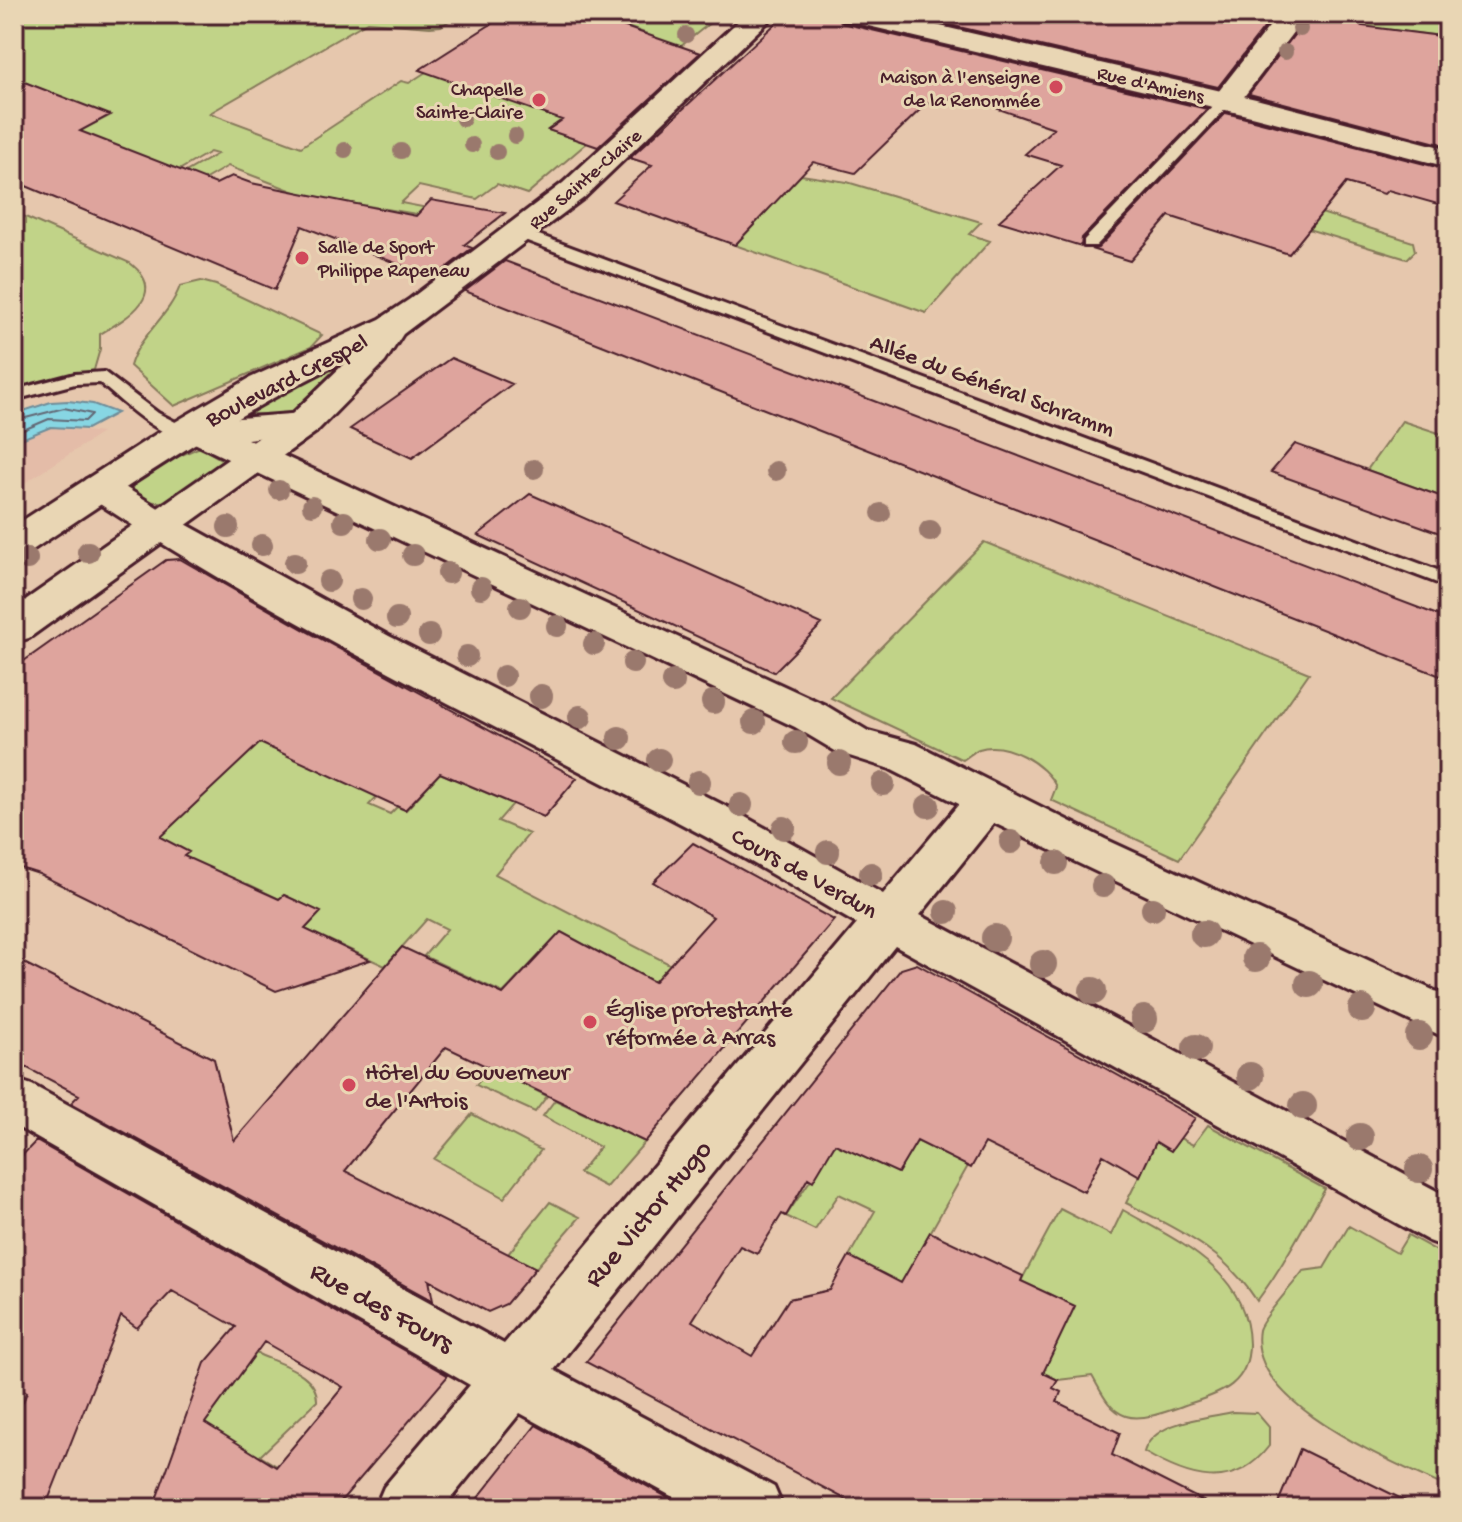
<svg xmlns="http://www.w3.org/2000/svg" width="1462" height="1522" viewBox="0 0 1462 1522" font-family="'Gochi Hand',sans-serif">
<style>
.built{fill:#e4bca8}
.green{fill:#c1d388;stroke:#86795a;stroke-width:2}
.water{fill:#87d6e3;stroke:#6f8d99;stroke-width:2}
.lines{fill:none;stroke-linecap:round;stroke-linejoin:round}
.shore{stroke:#626875;stroke-width:2}
.building{fill:#dea49d;stroke:#4a1f2b;stroke-width:2;fill-rule:evenodd}
.service-casing{stroke:#4a1f2b;stroke-width:6}
.minor-casing{stroke:#4a1f2b;stroke-width:6}
.tertiary-casing{stroke:#4a1f2b;stroke-width:6}
.service{fill:#e9d6b4;fill-rule:evenodd}
.minor{fill:#e9d6b4;fill-rule:evenodd}
.tertiary{fill:#e9d6b4;fill-rule:evenodd}
.tree{fill:#9a796d}
.poi-dot{fill:#d1495b;stroke:#e9d6b4;stroke-width:3}
.labels{text-anchor:middle;stroke-width:6;stroke-linejoin:round;paint-order:stroke}
.far-poi-label{font-size:20px;fill:#4a1f2b;stroke:#e9d6b4;text-anchor:end}
.far-street-label{font-size:20px;fill:#4a1f2b;stroke:#e9d6b4}
.street-label{font-size:24px;fill:#4a1f2b;stroke:#e9d6b4}
.poi-label{font-size:24px;fill:#4a1f2b;stroke:#e9d6b4;text-anchor:start}
.near-street-label{font-size:28px;fill:#4a1f2b;stroke:#e9d6b4}
</style>
<rect width="100%" height="100%" fill="#e6c7ad"/>
<filter id="ink" filterUnits="userSpaceOnUse"><feTurbulence type="fractalNoise" baseFrequency=".0125" numOctaves="2"/><feDisplacementMap in="SourceGraphic" scale="16" xChannelSelector="R" yChannelSelector="G"/><feConvolveMatrix kernelMatrix="1 2 1 2 8 2 1 2 1" color-interpolation-filters="sRGB"/></filter>
<g filter="url(#ink)">
<!-- built -->
<path class="built" d="M51,427L102,433L14,490V442Z"/>
<!-- green -->
<path class="green" d="M14,14H460L441,26L430,27L367,22L210,113L301,147L401,81L409,83L429,70L562,120L548,130L587,143L527,194L497,184L477,199L419,186L401,203L495,221L478,229L452,220L303,195L228,166L124,226L105,218L217,154L210,152L179,170L14,165L109,116L14,78Z
M588,14H721L680,47L630,43L645,33Z
M1324,14H1448V37L1319,21Z
M1173,166L1413,242L1415,251L1407,259L1156,183Z
M801,175L847,182L981,222L969,234L990,241L926,313L735,245Z
M14,212L130,263C170,294 127,318 100,334V349L94,370L14,389Z
M201,281L216,285L322,335L311,347L174,406L130,366C139,335 169,317 180,286Z
M350,354L300,414H243Z
M1402,421L1448,436V499L1367,470Z
M200,447L224,461L222,471C193,492 170,512 134,497L132,485L161,464Z
M984,542L1309,673L1179,859L1051,800L1056,787C1046,764 1005,740 979,749C974,751 968,757 963,760L831,698Z
M298,706L406,766L369,805L390,814L397,807L406,810L440,773L513,804L498,821L529,834L495,874L687,973L671,991L561,932L503,993L424,956L447,929L427,919L385,966L305,929L320,912L284,895L279,899L248,884L203,881L160,837Z
M490,1068L547,1096L535,1112L476,1085Z
M555,1100L645,1142L606,1187L579,1173L600,1147L543,1116Z
M472,1114L541,1150L504,1198L434,1159Z
M1208,1125L1325,1189C1302,1228 1284,1265 1257,1301C1223,1249 1180,1231 1126,1203L1156,1142L1171,1151L1180,1138L1193,1145Z
M917,1141L968,1166L893,1298L851,1279L861,1262L849,1256L875,1211L839,1194L815,1230L786,1216L835,1144L898,1172Z
M550,1202L580,1217L536,1268L508,1254Z
M1060,1209L1111,1235L1123,1210C1179,1242 1248,1271 1249,1344C1249,1383 1223,1393 1191,1403C1173,1409 1144,1422 1126,1416C1108,1410 1101,1391 1092,1376L1058,1380L1042,1372L1074,1306L1021,1281Z
M1349,1226L1397,1253L1408,1235L1448,1257V1488C1395,1462 1246,1405 1259,1330C1261,1319 1295,1283 1303,1271L1324,1268Z
M256,1353C278,1364 318,1372 317,1401L260,1456L282,1469L251,1508L205,1423Z
M1233,1412L1257,1413L1269,1427V1446C1233,1493 1188,1478 1144,1452C1153,1421 1205,1418 1233,1412Z"/>
<!-- water -->
<path class="water" d="M68,401L93,404L117,413L87,429L51,427L14,442V414L51,402Z"/>
<g class="lines">
<!-- shore -->
<path class="shore" d="M14,421L64,408L92,414L85,421L49,419L14,434"/>
</g>
<!-- building -->
<path class="building" d="M507,14H588L700,53L598,147L548,130L562,120L419,70Z
M786,14H836L842,23L1207,109L1082,238L1081,246L999,221L1061,165L1025,154L1054,128L955,94L940,107L927,103L855,173L813,162L735,245L613,201L652,165L630,158Z
M929,14H1275L1218,87L924,19Z
M1310,14H1370L1362,26L1448,37V146L1249,94Z
M14,78L110,115L80,131L216,184L232,176L251,183L416,216L431,200L505,213L464,245L472,248L433,278L302,226L275,290L14,181Z
M1226,113L1448,170V207L1388,190L1384,194L1346,183L1289,254L1169,216L1130,261L1091,249L1098,248Z
M505,261L1448,619V679L465,291Z
M451,358L512,384L412,458L350,429Z
M1295,444L1448,499V536L1271,472Z
M530,494L822,624L774,672L478,535Z
M180,559L308,632L577,778L544,817L440,773L405,810L260,743L160,837L189,852L184,856L279,899L284,895L321,912L305,929L370,960L276,991L39,874L14,866V668L166,560Z
M693,843L834,920L645,1142L446,1047L345,1171L536,1268L506,1304L488,1312L429,1280L433,1301L71,1103L79,1095L14,1061V958L214,1059L234,1141L402,947L503,994L561,932L654,982L713,917L653,882Z
M917,964L1195,1118L1171,1151L1156,1142L1140,1176L1103,1155L1084,1192L985,1143L971,1168L917,1141L898,1173L835,1144L813,1181L808,1178L786,1216L782,1214L757,1254L740,1246L692,1321L752,1356L789,1299L830,1290L849,1256L901,1283L930,1232L1023,1276L1021,1281L1075,1306L1043,1373L1058,1380L1053,1388L1061,1392L1057,1402L1120,1433L1112,1455L1217,1508H862L586,1362L901,969Z
M36,1141L447,1375V1377L335,1508H153L205,1363L236,1327L172,1291L137,1328L121,1316L45,1508H14V1424L27,1392L14,1385V1164ZM264,1342L343,1387L276,1467L205,1423Z
M536,1425L687,1508H470Z
M1300,1449L1420,1508H1276Z"/>
<g class="lines">
<defs>
<path id="service" d="M910,14H926L907,30H897V24Z
M1221,98L1233,101L1096,246H1084V240Z
M520,228L1448,574V587L514,236V230Z
M104,372L158,413L189,429V437C164,443 119,399 100,383L75,384L14,400V390L75,374Z"/>
<path id="minor" d="M1279,14H1307L1236,107H1216L1211,101Z
M303,413L316,416L321,424L316,432L247,439L825,705L868,731L916,744L1105,839L1448,997V1039L994,823L920,915L1448,1197V1248L1429,1241L895,946L554,1370L774,1487L783,1508H693L520,1413L443,1508H375L384,1487L470,1385L14,1125V1079L32,1085L504,1344L857,924C803,893 750,860 695,831C490,723 279,623 86,495L80,487L86,479L99,475L112,479L173,517L389,636L731,809L883,894L959,804L890,769L837,752L795,727L188,440L183,432L188,424L201,421Z"/>
<path id="tertiary" d="M746,14H776L585,197L403,334L385,362L316,432L29,638L14,642V608L290,416L349,359C235,413 133,483 28,553L14,556V526L170,425L250,378L380,319L410,299L563,183Z
M839,14H888L1256,99L1448,149V167L1251,116L843,20Z"/>
</defs>
<!-- service casing -->
<use href="#service" class="service-casing"/>
<!-- minor casing -->
<use href="#minor" class="minor-casing"/>
<!-- tertiary casing -->
<use href="#tertiary" class="tertiary-casing"/>
<!-- service -->
<use href="#service" class="service"/>
<!-- minor -->
<use href="#minor" class="minor"/>
<!-- tertiary -->
<use href="#tertiary" class="tertiary"/>
</g>
<!-- trees -->
<g class="tree">
<circle cx="1300" cy="29" r="8"/>
<circle cx="686" cy="35" r="8"/>
<circle cx="1285" cy="52" r="8"/>
<circle cx="463" cy="119" r="8"/>
<circle cx="515" cy="136" r="8"/>
<circle cx="472" cy="145" r="8"/>
<circle cx="345" cy="150" r="8"/>
<circle cx="401" cy="151" r="8"/>
<circle cx="497" cy="152" r="8"/>
<circle cx="534" cy="469" r="10"/>
<circle cx="776" cy="471" r="10"/>
<circle cx="279" cy="490" r="10"/>
<circle cx="312" cy="506" r="10"/>
<circle cx="881" cy="513" r="10"/>
<circle cx="344" cy="522" r="11"/>
<circle cx="228" cy="527" r="11"/>
<circle cx="930" cy="531" r="11"/>
<circle cx="380" cy="539" r="11"/>
<circle cx="262" cy="545" r="11"/>
<circle cx="88" cy="552" r="11"/>
<circle cx="413" cy="555" r="11"/>
<circle cx="27" cy="559" r="11"/>
<circle cx="295" cy="563" r="11"/>
<circle cx="448" cy="573" r="11"/>
<circle cx="329" cy="581" r="11"/>
<circle cx="481" cy="588" r="11"/>
<circle cx="361" cy="599" r="11"/>
<circle cx="520" cy="607" r="11"/>
<circle cx="397" cy="618" r="11"/>
<circle cx="557" cy="626" r="11"/>
<circle cx="429" cy="635" r="11"/>
<circle cx="594" cy="644" r="11"/>
<circle cx="467" cy="656" r="11"/>
<circle cx="633" cy="663" r="11"/>
<circle cx="504" cy="676" r="11"/>
<circle cx="673" cy="682" r="12"/>
<circle cx="541" cy="696" r="12"/>
<circle cx="713" cy="702" r="12"/>
<circle cx="580" cy="717" r="12"/>
<circle cx="754" cy="722" r="12"/>
<circle cx="619" cy="738" r="12"/>
<circle cx="796" cy="742" r="12"/>
<circle cx="659" cy="760" r="12"/>
<circle cx="839" cy="763" r="12"/>
<circle cx="699" cy="782" r="12"/>
<circle cx="883" cy="784" r="12"/>
<circle cx="741" cy="805" r="12"/>
<circle cx="928" cy="806" r="12"/>
<circle cx="784" cy="828" r="12"/>
<circle cx="1011" cy="842" r="12"/>
<circle cx="828" cy="852" r="12"/>
<circle cx="1056" cy="863" r="12"/>
<circle cx="871" cy="874" r="12"/>
<circle cx="1103" cy="886" r="12"/>
<circle cx="1153" cy="909" r="12"/>
<circle cx="946" cy="912" r="12"/>
<circle cx="1204" cy="934" r="14"/>
<circle cx="995" cy="938" r="14"/>
<circle cx="1256" cy="958" r="14"/>
<circle cx="1043" cy="964" r="14"/>
<circle cx="1309" cy="984" r="14"/>
<circle cx="1093" cy="991" r="14"/>
<circle cx="1362" cy="1009" r="14"/>
<circle cx="1144" cy="1019" r="14"/>
<circle cx="1419" cy="1036" r="14"/>
<circle cx="1196" cy="1048" r="14"/>
<circle cx="1250" cy="1076" r="14"/>
<circle cx="1303" cy="1106" r="14"/>
<circle cx="1360" cy="1137" r="14"/>
<circle cx="1419" cy="1169" r="14"/>
</g>
</g>
<!-- markers -->
<g class="poi-dot">
<circle cx="1056" cy="87" r="8"/>
<circle cx="539" cy="100" r="8"/>
<circle cx="302" cy="258" r="8"/>
<circle cx="590" cy="1022" r="8"/>
<circle cx="349" cy="1085" r="8"/>
</g>
<g class="labels">
<!-- far-poi labels -->
<g class="far-poi-label">
<text x="1040" y="83">Maison à l'enseigne<tspan x="1040" dy="23">de la Renommée</tspan></text>
<text x="523" y="95">Chapelle<tspan x="523" dy="23">Sainte-Claire</tspan></text>
<text x="318" y="253" text-anchor="start">Salle de Sport<tspan x="318" dy="23">Philippe Rapeneau</tspan></text>
</g>
<!-- far-street labels -->
<g class="far-street-label">
<text transform="translate(1151 83) rotate(13)" y="7">Rue d'Amiens</text>
<text transform="translate(584 178) rotate(-41)" y="7">Rue Sainte-Claire</text>
</g>
<!-- street labels -->
<g class="street-label">
<text transform="translate(286 379) rotate(-27)" y="8">Boulevard Crespel</text>
<text transform="translate(993 384) rotate(20)" y="8">Allée du Général Schramm</text>
<text transform="translate(805 872) rotate(29)" y="8">Cours de Verdun</text>
</g>
<!-- poi labels -->
<g class="poi-label">
<text x="606" y="1016">Église protestante<tspan x="606" dy="28">réformée à Arras</tspan></text>
<text x="365" y="1079">Hôtel du Gouverneur<tspan x="365" dy="28">de l'Artois</tspan></text>
</g>
<!-- near-street labels -->
<g class="near-street-label">
<text transform="translate(646 1212) rotate(-50)" y="10">Rue Victor Hugo</text>
<text transform="translate(383 1305) rotate(29)" y="10">Rue des Fours</text>
</g>
</g>
<!-- margin -->
<rect width="1462" height="1522" fill="none" stroke="#e9d6b4" stroke-width="48"/>
<rect x="24" y="24" width="1414" height="1474" fill="none" stroke="#4a1f2b" stroke-width="3" filter="url(#ink)"/>
</svg>
